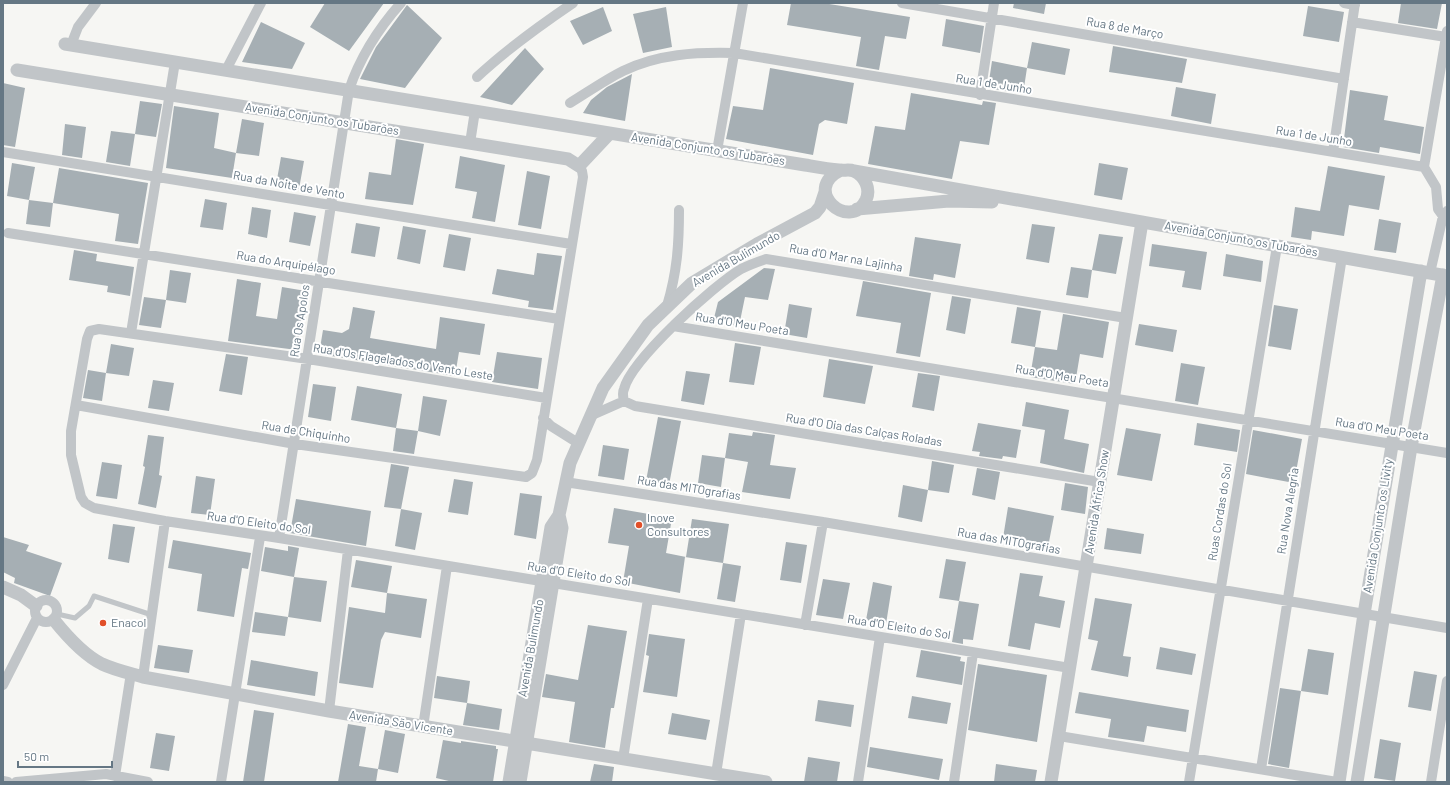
<svg xmlns="http://www.w3.org/2000/svg" width="1450" height="785" viewBox="0 0 1450 785" font-family="Barlow,sans-serif">
<style>
.building{fill:#a6afb4}
.lines{fill:none;stroke-linecap:round;stroke-linejoin:round}
.service{stroke:#c1c5c8;stroke-width:5}
.minor{stroke:#c1c5c8;stroke-width:10}
.tertiary{stroke:#c1c5c8;stroke-width:13}
.poi-dot{fill:#e14f28;stroke:#fff;stroke-width:1.5}
.labels{text-anchor:middle;stroke-width:4;stroke-linejoin:round;paint-order:stroke}
.street-label{font-size:12px;fill:#657784;stroke:#fff}
.poi-label{font-size:12px;fill:#657784;stroke:#fff;text-anchor:start}
</style>
<rect width="100%" height="100%" fill="#f6f6f3"/>
<!-- building -->
<path class="building" d="M325,3H384L349,51L310,27Z
M791,3H823L910,17L906,39L885,36L879,70L856,66L861,37L787,25Z
M1014,3H1046L1044,14L1013,8Z
M1401,3H1442L1437,29L1398,23Z
M407,5L442,38L405,88L360,79L376,47Z
M1308,6L1344,12L1339,42L1303,36Z
M603,7L612,31L583,45L570,21Z
M666,7L672,47L643,53L633,14Z
M946,19L984,26L980,53L942,46Z
M261,22L305,43L292,69L242,62Z
M1032,42L1070,49L1065,75L1027,68Z
M1113,46L1187,59L1182,83L1109,72Z
M525,48L544,69L512,105L480,97Z
M992,61L1027,68L1023,94L988,88Z
M770,68L854,83L847,124L825,120L819,124L813,155L726,139L733,106L763,110Z
M632,74L625,121L583,113L591,100L607,87Z
M3,83L25,88L15,147L3,145Z
M1176,87L1216,94L1211,124L1171,116Z
M1350,90L1388,96L1384,120L1424,127L1420,154L1380,147L1379,153L1343,147Z
M911,93L982,105L983,101L996,103L989,145L960,141L952,179L868,164L875,126L905,130Z
M140,101L162,104L156,137L135,134Z
M174,106L219,113L214,148L236,153L232,178L166,168Z
M242,119L264,123L259,156L236,153Z
M65,124L86,127L82,158L62,155Z
M111,131L135,134L130,166L106,162Z
M396,139L424,144L413,205L365,199L369,172L391,175Z
M460,156L505,165L495,222L472,218L477,192L455,188Z
M281,157L304,161L299,189L276,185Z
M12,163L35,167L29,200L7,196Z
M1099,163L1128,168L1122,200L1094,195Z
M1328,166L1385,176L1379,210L1349,205L1344,236L1312,231L1311,240L1291,237L1295,207L1320,211Z
M59,168L148,183L138,244L115,241L119,214L53,203Z
M527,171L550,176L541,229L518,225Z
M205,199L227,203L223,230L200,227Z
M29,200L53,203L50,227L26,224Z
M252,207L271,210L267,238L248,234Z
M294,212L316,216L310,246L289,242Z
M1379,219L1401,223L1396,253L1374,250Z
M356,223L380,227L375,257L351,253Z
M1032,224L1055,227L1049,263L1026,259Z
M403,226L426,230L420,264L397,259Z
M449,234L471,238L465,271L443,267Z
M1099,234L1123,237L1116,274L1092,270Z
M915,237L961,244L955,278L934,274L933,280L909,276Z
M1152,244L1207,252L1201,290L1182,287L1185,271L1149,266Z
M74,250L97,254L96,261L134,267L130,296L107,292L108,286L69,280Z
M537,253L562,256L553,310L528,307L529,301L492,294L497,269L534,275Z
M1226,254L1263,261L1261,282L1223,276Z
M1071,267L1092,270L1088,298L1066,295Z
M764,268L775,269L768,300L745,297L739,326L713,322L718,302Z
M170,270L191,273L186,303L166,300Z
M237,279L261,283L256,316L277,319L282,287L306,291L297,350L228,341Z
M863,281L931,293L920,357L896,353L901,323L856,316Z
M952,296L971,299L965,334L946,330Z
M144,297L166,300L161,328L139,325Z
M789,304L812,308L807,338L784,334Z
M1274,305L1298,309L1291,350L1268,346Z
M353,307L375,311L370,338L436,349L440,317L485,324L480,355L459,352L455,376L319,354L323,330L342,333L349,329Z
M1017,307L1041,311L1035,347L1011,343Z
M1063,314L1109,322L1103,358L1080,354L1075,384L1030,377L1035,347L1057,350Z
M1139,324L1177,330L1173,352L1135,345Z
M735,343L761,347L754,385L729,382Z
M111,344L134,348L129,376L106,373Z
M497,352L542,358L538,389L492,382Z
M226,354L248,357L242,395L219,391Z
M829,359L873,366L865,404L823,397Z
M1181,363L1205,367L1198,405L1175,401Z
M88,370L106,373L102,401L83,398Z
M686,371L710,374L704,405L681,401Z
M918,373L940,376L934,411L912,407Z
M153,380L174,383L169,411L148,408Z
M313,384L336,387L331,421L308,417Z
M357,386L402,394L396,428L351,420Z
M423,396L447,400L440,436L418,431Z
M1026,402L1069,410L1064,439L1089,444L1084,473L1040,463L1045,430L1022,426Z
M658,417L681,421L669,485L646,481Z
M978,423L1021,430L1016,458L1003,456L1002,459L979,456L980,452L972,451Z
M1197,423L1240,430L1237,452L1194,445Z
M396,428L418,431L414,454L393,451Z
M1126,428L1161,434L1152,481L1117,475Z
M1253,430L1302,439L1294,483L1246,474Z
M753,432L775,435L770,465L796,468L790,499L742,492L748,462L725,458L729,433L752,436Z
M148,435L164,437L159,475L162,476L156,508L138,504L145,467L143,466Z
M603,445L629,449L624,480L598,476Z
M702,455L725,458L721,487L698,483Z
M932,461L954,465L949,493L928,490Z
M102,462L122,465L117,499L96,496Z
M391,464L409,467L401,509L384,507Z
M977,468L1000,472L995,500L972,495Z
M196,476L215,479L210,515L191,513Z
M454,479L473,482L468,515L448,512Z
M1065,483L1088,487L1085,514L1061,510Z
M903,485L928,490L922,522L898,517Z
M520,493L542,496L536,539L514,535Z
M296,499L371,511L366,546L290,533Z
M1008,507L1054,516L1048,547L1003,538Z
M614,508L672,518L666,553L686,557L692,519L729,524L723,563L685,557L680,593L623,582L629,546L608,543Z
M401,509L422,513L415,550L395,546Z
M113,524L135,527L129,563L108,559Z
M1107,528L1144,534L1141,554L1104,549Z
M3,537L29,545L26,551L62,563L50,596L14,583L15,578L3,572Z
M173,540L251,553L248,569L242,568L234,617L197,611L202,574L168,568Z
M786,542L807,545L801,583L780,580Z
M288,546L299,548L294,577L261,571L265,547L288,551Z
M946,559L966,562L959,601L939,598Z
M356,560L392,566L387,593L351,587Z
M723,563L741,566L735,602L717,599Z
M1020,573L1043,576L1039,596L1065,601L1060,628L1035,623L1030,650L1008,646Z
M294,577L327,581L321,622L288,617Z
M823,579L850,583L843,619L816,615Z
M873,582L892,586L886,624L866,620Z
M387,593L427,599L421,638L385,632L381,640L373,688L339,683L349,607L385,613Z
M1095,598L1132,604L1123,656L1131,657L1128,677L1091,670L1098,641L1088,639Z
M959,601L979,604L973,640L963,639V644L952,642Z
M255,612L288,617L285,636L252,632Z
M588,625L627,631L614,708H611L605,748L569,742L575,702L542,697L546,674L578,680Z
M649,634L685,639L677,697L643,692L649,656L646,655Z
M158,645L193,650L189,673L154,668Z
M1160,647L1196,654L1192,675L1156,669Z
M1308,649L1334,653L1328,695L1301,691Z
M921,650L961,657L960,661L965,662L962,685L916,677Z
M251,660L318,672L315,696L247,685Z
M978,664L1047,675L1037,742L968,730Z
M1414,671L1437,675L1431,711L1408,707Z
M437,676L470,681L467,703L434,698Z
M1280,688L1301,691L1289,768L1268,764Z
M1079,692L1189,710L1186,732L1147,726L1144,742L1108,737L1111,719L1075,713Z
M912,696L951,703L947,724L908,718Z
M818,700L854,705L851,727L815,721Z
M467,703L502,709L499,730L463,725Z
M254,710L274,713L264,782H243Z
M672,713L710,720L706,740L668,734Z
M348,724L366,727L359,766L378,769L376,782H338Z
M385,730L405,734L398,773L378,769Z
M156,733L175,736L169,771L150,768Z
M1380,739L1401,743L1395,781L1374,778Z
M443,740L461,743V741L496,746V749H498L493,782H453L436,778Z
M870,747L943,759L939,780L867,767Z
M808,757L840,762L837,782H804Z
M594,764L614,767L612,782H590Z
M996,764L1037,770L1035,782H994Z"/>
<g class="lines">
<!-- service -->
<path class="service" d="M57,614L75,618L89,606L94,596L152,615"/>
<!-- minor -->
<path class="minor" d="M902,3L1344,79
M1344,3L1355,5
M1352,22L1446,37
M71,45L78,27L96,3
M226,70L261,3
M477,77C507,49 539,26 573,3
M980,95L994,3
M570,103C588,92 605,80 623,71C658,54 696,52 734,53L1424,167
M470,143L475,111
M717,151L743,3
M3,152L571,244
M1333,152L1355,3
M1424,167L1447,31
M1424,167L1436,187L1438,209L1443,216
M8,233L559,319
M1430,273L1443,216L1447,211
M667,306C677,272 679,246 679,210
M673,326L1447,453
M131,333L175,62
M546,398L308,359L99,329L90,331L87,339L71,431V455L81,497L85,503L94,508L165,521L279,538L1070,668
M624,401C623,397 622,393 624,389C631,360 714,285 741,269C749,265 757,262 766,259L1126,318
M624,401L635,406L1100,482
M76,405L295,444L526,477L532,473L537,460L583,177L582,171L579,166
M590,416L624,401
M543,418L551,426L578,443
M565,482L823,522L1447,628
M279,538L349,90C360,57 378,29 401,3
M35 611a11 11 0 1 1 22 0a11 11 0 1 1-22 0Z
M805,625L823,522
M143,677L165,521
M3,685L37,618
M329,711L348,550
M423,727L447,566
M1059,736L1337,782
M623,759L648,599
M1261,769L1342,257
M716,774L741,614
M115,776L131,673
M3,781L8,782
M16,782L106,774L148,782
M221,782L260,537
M858,782L880,637
M954,782L973,653
M1189,782L1277,246
M1431,782L1447,681"/>
<!-- tertiary -->
<path class="tertiary" d="M65,44L805,165C817,167 828,169 839,170C844,171 849,169 854,171C865,176 871,189 866,200C850,233 800,190 841,170
M17,70L568,159L579,166L610,133
M854,171L1447,276
M857,209L949,201L992,202
M3,587L21,595L36,606
M54,620C66,635 84,655 102,664C115,670 129,673 143,677L329,711L766,782
M509,782L551,527L559,515L570,463L603,388L648,325L692,283L757,244L815,213L820,207L825,192
M520,782L562,528L559,515
M1051,782L1142,222
M1339,782L1364,614L1421,271
M1357,782L1411,447L1443,275"/>
</g>
<!-- markers -->
<g class="poi-dot">
<circle cx="639" cy="525" r="4"/>
<circle cx="103" cy="623" r="4"/>
</g>
<g class="labels">
<!-- street labels -->
<g class="street-label">
<text transform="translate(1125 28) rotate(10)" y="4">Rua 8 de Março</text>
<text transform="translate(994 84) rotate(9)" y="4">Rua 1 de Junho</text>
<text transform="translate(322 119) rotate(9)" y="4">Avenida Conjunto os Tubarões</text>
<text transform="translate(1314 136) rotate(9)" y="4">Rua 1 de Junho</text>
<text transform="translate(708 149) rotate(9)" y="4">Avenida Conjunto os Tubarões</text>
<text transform="translate(289 185) rotate(10)" y="4">Rua da Noite de Vento</text>
<text transform="translate(1241 239) rotate(10)" y="4">Avenida Conjunto os Tubarões</text>
<text transform="translate(846 258) rotate(10)" y="4">Rua d'O Mar na Lajinha</text>
<text transform="translate(736 259) rotate(-30)" y="4">Avenida Bulimundo</text>
<text transform="translate(286 263) rotate(9)" y="4">Rua do Arquipélago</text>
<text transform="translate(300 321) rotate(-81)" y="4">Rua Os Apolos</text>
<text transform="translate(742 324) rotate(9)" y="4">Rua d'O Meu Poeta</text>
<text transform="translate(403 362) rotate(9)" y="4">Rua d'Os Flagelados do Vento Leste</text>
<text transform="translate(1062 376) rotate(9)" y="4">Rua d'O Meu Poeta</text>
<text transform="translate(1382 429) rotate(9)" y="4">Rua d'O Meu Poeta</text>
<text transform="translate(864 430) rotate(9)" y="4">Rua d'O Dia das Calças Roladas</text>
<text transform="translate(306 432) rotate(9)" y="4">Rua de Chiquinho</text>
<text transform="translate(689 488) rotate(9)" y="4">Rua das MITOgrafias</text>
<text transform="translate(1097 502) rotate(-81)" y="4">Avenida África Show</text>
<text transform="translate(1288 511) rotate(-81)" y="4">Rua Nova Alegria</text>
<text transform="translate(1220 512) rotate(-81)" y="4">Ruas Cordas do Sol</text>
<text transform="translate(259 523) rotate(8)" y="4">Rua d'O Eleito do Sol</text>
<text transform="translate(1378 526) rotate(-81)" y="4">Avenida Conjunto os Livity</text>
<text transform="translate(1009 541) rotate(10)" y="4">Rua das MITOgrafias</text>
<text transform="translate(579 574) rotate(9)" y="4">Rua d'O Eleito do Sol</text>
<text transform="translate(899 627) rotate(9)" y="4">Rua d'O Eleito do Sol</text>
<text transform="translate(531 648) rotate(-80)" y="4">Avenida Bulimundo</text>
<text transform="translate(401 723) rotate(9)" y="4">Avenida São Vicente</text>
</g>
<!-- poi labels -->
<g class="poi-label">
<text x="647" y="522">Inove<tspan x="647" dy="14">Consultores</tspan></text>
<text x="111" y="627">Enacol</text>
</g>
</g>
<!-- border -->
<rect width="1450" height="785" fill="none" stroke="#657784" stroke-width="8"/>
<!-- scale -->
<path d="M18 761v6h94v-6" fill="none" stroke="#657784" stroke-width="2"/>
<text x="24" y="761" font-size="12" fill="#657784" stroke="#ffffff" stroke-width="3" paint-order="stroke">50 m</text>
</svg>
